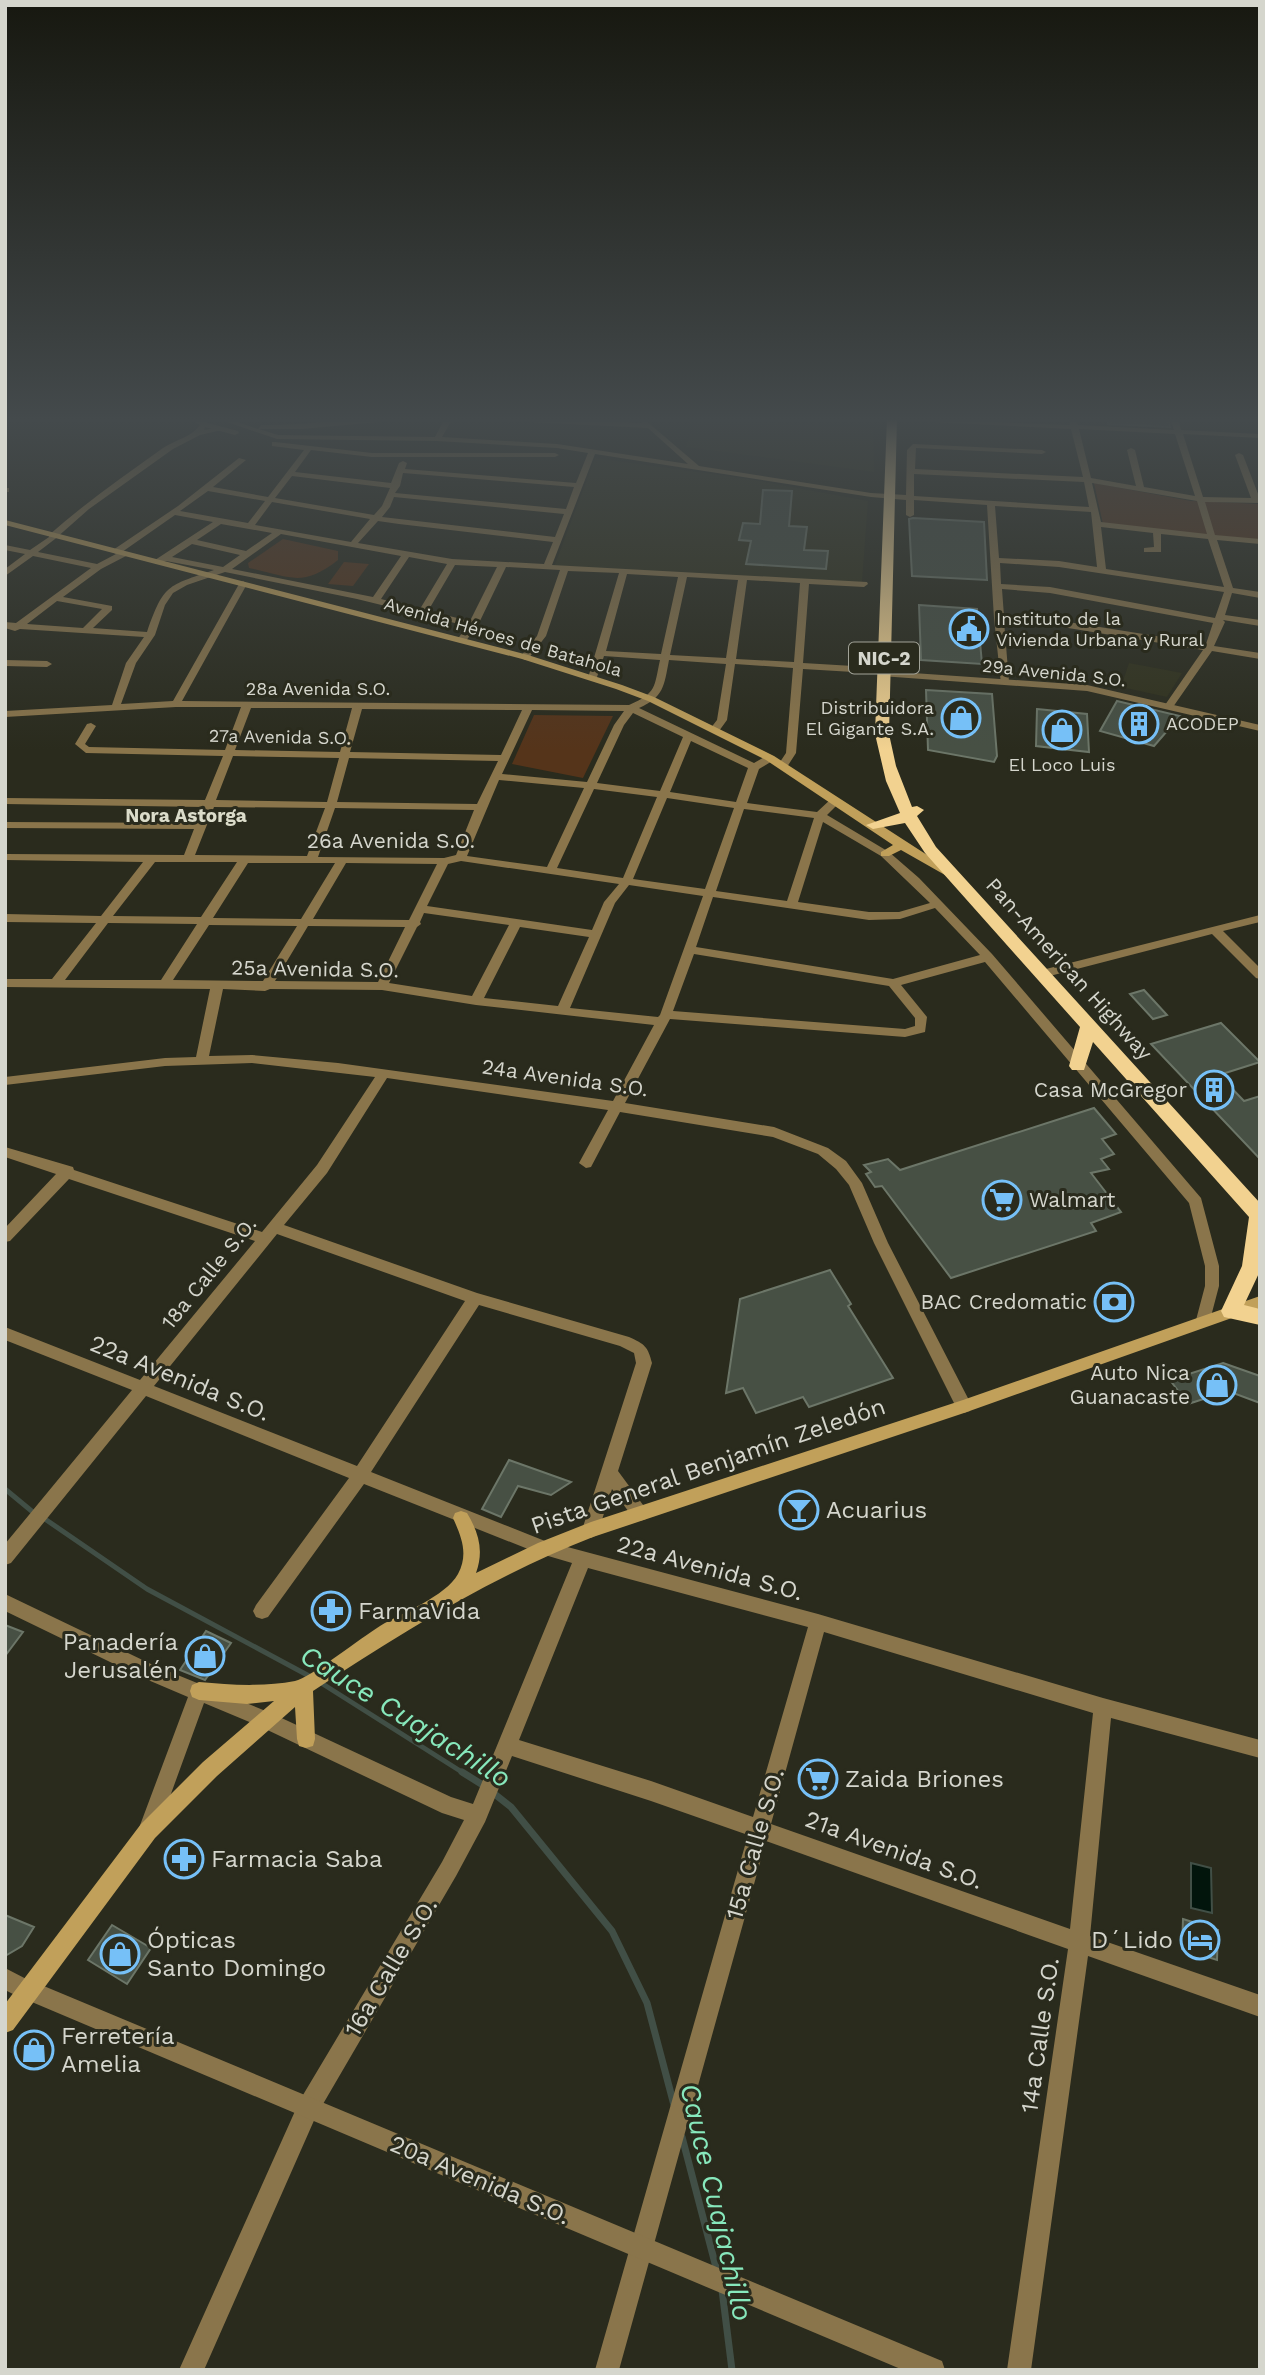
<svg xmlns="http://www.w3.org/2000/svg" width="1265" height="2375" viewBox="0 0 1265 2375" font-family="'Work Sans',sans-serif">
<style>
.built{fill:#31321d}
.green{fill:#55341a}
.water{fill:#02150c;stroke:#414f46;stroke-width:2}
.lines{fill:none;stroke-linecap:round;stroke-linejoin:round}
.stream-far1{stroke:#414f46;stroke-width:5}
.stream{stroke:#414f46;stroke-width:7}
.building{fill:#475044;stroke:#6c7668;stroke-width:2}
.minor{fill:#8a754b;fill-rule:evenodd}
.tertiary{fill:#8a754b;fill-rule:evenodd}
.secondary{fill:#c1a05a;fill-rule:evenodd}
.trunk{fill:#f2d290;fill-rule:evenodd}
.labels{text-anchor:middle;stroke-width:6;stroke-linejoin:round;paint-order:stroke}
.far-poi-label{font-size:18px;fill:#d5d6cd;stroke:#2a2b1d;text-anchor:start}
.far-street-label{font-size:18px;fill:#d5d6cd;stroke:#2a2b1d}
.shield{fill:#2a2b1d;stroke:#a2a398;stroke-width:2}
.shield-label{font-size:19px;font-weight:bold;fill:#d5d6cd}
.far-neighbourhood-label{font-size:19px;font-weight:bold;fill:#dbdcca;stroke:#2a2b1d}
.street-label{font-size:21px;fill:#d5d6cd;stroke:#2a2b1d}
.poi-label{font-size:21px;fill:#d5d6cd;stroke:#2a2b1d;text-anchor:end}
.near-street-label{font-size:24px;fill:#d5d6cd;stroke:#2a2b1d}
.near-poi-label{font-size:24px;fill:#d5d6cd;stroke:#2a2b1d;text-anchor:start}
.near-water-label{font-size:28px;font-style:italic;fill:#87e8bc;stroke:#2a2b1d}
</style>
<rect width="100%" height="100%" fill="#2a2b1d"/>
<!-- built -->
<path class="built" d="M695,419L873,428L874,472L686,447Z
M595,458L749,479L868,501L862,582L554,567Z
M1129,663L1182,673L1167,697L1121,687Z"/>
<!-- green -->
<path class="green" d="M1094,483L1191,501L1260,504V540L1103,524Z
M283,539L338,551V560C302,588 291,577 249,568L248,563Z
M344,562L369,564L353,586L328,584Z
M534,715L613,716L583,778L512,764Z"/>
<!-- water -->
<path class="water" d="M1191,1863L1211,1868L1212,1913L1191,1908Z"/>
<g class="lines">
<!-- stream-far1 -->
<path class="stream-far1" d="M5,1489L34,1513
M42,1517L147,1589L311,1677
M318,1681L465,1774"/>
<!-- stream -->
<path class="stream" d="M462,1772L486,1787
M492,1792L511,1807L612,1931L647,2003L674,2105
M682,2137L717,2271
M722,2290L732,2370"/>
</g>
<!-- building -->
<path class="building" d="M1108,418H1168L1170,427L1108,424Z
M763,490L792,491L789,526L807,527L804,550L828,551L826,569L746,564L751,541L739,540L743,523L760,524Z
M913,518L984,522L987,580L912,576L909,519Z
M919,605L977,609L982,664L921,660Z
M926,690L992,694L997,756L994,762L928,750Z
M1117,701L1180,716L1154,746L1100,731Z
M1037,709L1087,714L1089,752L1036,746Z
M1144,990L1167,1015L1153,1019L1130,994Z
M1221,1023L1260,1062L1219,1075L1244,1101L1260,1096V1159L1151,1044Z
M1094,1108L1116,1134L1102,1139L1114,1154L1101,1159L1109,1169L1091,1173L1121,1212L1091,1223L1096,1231L951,1278L882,1186L875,1187L866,1174L871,1172L864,1165L888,1159L900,1170Z
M830,1270L851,1304L848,1306L893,1378L809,1407L803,1397L756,1413L743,1388L726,1393L740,1299Z
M1223,1363L1260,1376V1403L1228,1391L1188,1404L1170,1380Z
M509,1460L571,1482L551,1495L518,1486L501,1517L482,1509Z
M5,1625L23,1632L5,1656Z
M206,1631L231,1643L205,1680L180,1670Z
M5,1915L34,1927L22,1946L5,1956Z
M1183,1919L1218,1930L1217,1960L1182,1949Z
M112,1925L151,1948L127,1984L88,1960Z"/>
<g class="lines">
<!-- minor -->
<path class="minor" d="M215,418H226L258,429L261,425C309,425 356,418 404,418L400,420L302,429H259L278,435L435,437L445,418H453L442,437L557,444L688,464L648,428L490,420L486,418L643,423L640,421L644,419L699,466L871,493L906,495L907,450L913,444L1042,450L1046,452L1042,454L916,448L915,469L1083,477L1071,429L892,420L888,418L1070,425L1069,420L1074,418L1078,425L1174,430L1170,418H1178L1181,430L1260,434V438L1183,434L1203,497L1251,498L1235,455L1239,453L1243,455L1260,499V503L1205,502L1215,535L1260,539V544L1217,540L1233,588L1260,592V598L1232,593L1225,615L1260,620V626L1223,620L1225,622L1214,646L1260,653V659L1212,651L1173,707L1170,708L1165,705L1203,650L1062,627L1004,621L1009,682L1001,684L994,618L987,505L914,500V515L910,517L906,515V500L871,497L595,454L552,565L867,582L868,584L864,587L809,584L803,663L870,667L875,670L870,673L803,669L796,753L787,767H779L778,765L786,753L793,668L735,664L727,720L719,731L710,729L717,720L726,664L669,660C664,686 664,697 639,708L754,763L766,756H774V760L759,769L747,803L817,812L831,799H839V803L827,815L889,852L919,878L992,954L1201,1198L1219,1266V1286L1209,1324L1204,1326L1199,1324L1196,1320L1205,1286V1266L1189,1203L985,962L901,985L927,1017L925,1032L905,1037L670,1019L625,1103L774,1127L828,1148L846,1161L862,1183L888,1243L972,1406L970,1411L964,1413L958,1411L874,1243L849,1185L836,1169L818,1154L773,1137L620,1112L591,1167L586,1168L579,1163L608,1110L387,1078L327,1173L284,1225L477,1293L629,1337C645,1344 648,1347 652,1363L618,1471L646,1509L648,1514L646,1519L640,1521L634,1519L612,1489L597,1535L591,1538L585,1535L582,1530L636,1363L634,1353L620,1346L479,1305L371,1472L545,1541L818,1614L1103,1698L1260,1740V1758L1111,1718L1090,1936L1260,1995V2017L1088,1956L1031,2370H1007L1068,1949L766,1841L619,2370H595L748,1835L651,1801L512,1756L485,1822L456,1876L316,2116L204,2370H179L300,2100L442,1862L464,1820L442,1813L259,1726L204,1703L156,1835L149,1838L142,1835L139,1828L188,1697L141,1677L5,1611V1594L153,1665L273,1714L451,1797L473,1804L572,1563L538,1553L364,1484L268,1617L262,1619L256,1617L253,1611L256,1605L349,1478L146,1396L11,1563L5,1565V1544L132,1390L5,1340V1327L140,1380L255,1241L69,1179L10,1241L5,1242V1228L56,1174L5,1157V1147L73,1167L74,1170L262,1232L317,1165L375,1077L252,1063L165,1066L5,1085V1077L165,1058L196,1057L210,989L5,987V979H52L96,923L5,922V914L101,916L143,862L5,860V854L184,855L194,829L5,828V822L197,823L203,807L5,804V798L205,800L223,756L86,753L75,744L87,724L91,723L96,726L85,744L89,747L225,750L241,707H176L5,717V711L112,705L126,663L144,637L20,629L15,631L5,628V622L16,623L91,568L33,556L5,576V569L25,554L5,550V545L30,550L52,535H55V539L38,552L97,564L116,554L112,552L113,550L178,506L239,458L246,460L213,487L268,497L304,450L272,446V442H275L372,453H555L559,455L555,457H372L311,450L295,472L391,483L399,463L403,461L407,463L405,469L576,483L588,453L557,448L437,441L277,439ZM1079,429L1175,434L1195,496L1144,487L1135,450L1131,448L1127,450L1136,486L1091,478ZM403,473L574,487L566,509L395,493L400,486ZM914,474L1084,482L1089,507L914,496ZM292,476L390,488L382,506L374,515L275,498ZM1092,483L1197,501L1207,534L1101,522ZM208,491L265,501L248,523L180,511ZM394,497L564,514L555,537L382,517L390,507ZM272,502L370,519L351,542L255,525ZM995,506L1091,512L1097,567L1059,561L999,558ZM175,515L213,522L155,560V564L166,561L214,570C167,586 164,584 147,632L93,628L112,610V606L63,597L101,569L126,556V552H122ZM378,521L399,524L553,542L544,564L452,559L358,543ZM221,524L272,533L246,551L197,540ZM1101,527L1153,533L1154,547L1144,548V552H1161V534L1208,539L1224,587L1106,569ZM281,534L401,556L373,597L232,569ZM192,544L240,555L223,567L172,557ZM409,557L447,564L420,609L381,599ZM1000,563L1059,567L1224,592L1215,618L1050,587L1001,584ZM455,565L497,567L470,621L428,611ZM506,567L560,570L537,636L520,657L525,660L528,659L546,636L568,571L619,573L588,678L596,680L604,656L660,660C654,687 657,693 629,705L182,701L247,584L243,581L239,584L173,701L121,704L136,663L155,635L165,605L173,593L187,585L225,572L357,599L467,626L457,640L462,643L465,642L478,625ZM627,574L678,577L661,654L606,651ZM687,577L738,580L726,658L670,655ZM747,580L800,583L794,662L736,659ZM1002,589L1050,593L1213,623L1206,644L1062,621L1004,616ZM57,601L102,609L83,628L27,624ZM251,708H352L340,752L235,750ZM362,709L522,710L501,755L350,752ZM532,710L624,711L614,725L587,782L502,774ZM633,713L683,737L660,791L597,783L624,725ZM691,741L748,768L736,802L670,792ZM233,756L339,758L327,802L216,800ZM349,758L498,761L477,804L337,802ZM499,780L584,788L547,867L467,856ZM594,789L657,797L623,878L557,868ZM667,798L734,808L705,889L633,879ZM214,807L325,808L307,856L195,855ZM335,808L474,810L456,855L444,858L318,857ZM744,809L814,818L787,901L716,891ZM823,822L881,856L930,903L899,912H869L798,902ZM461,861L619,884L604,902L592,930L427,906L448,864ZM155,862H237L201,917L113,916ZM248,863H335L301,919L213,918ZM346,863L437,864L409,920L313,919ZM629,885L703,896L660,1015L658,1017L570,1008L615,903ZM713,897L869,920L900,919L935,908L980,955L893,979L696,947ZM424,913L509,925L472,996L389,983L417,927L421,924L420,922ZM108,923L197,924L161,980H65ZM209,925L297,926L263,981L173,980ZM308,926L405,927L378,982L275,981ZM520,927L589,937L558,1006L484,998ZM694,954L889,986L915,1018V1026L905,1029L673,1011ZM223,989L265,991L270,989L382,990L476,1005L654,1025L613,1101L338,1063L252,1055L209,1056ZM277,1234L465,1301L357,1466L154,1386ZM588,1568L808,1627L753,1817L651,1781L519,1740ZM824,1632L1093,1713L1070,1929L771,1824Z
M1249,418H1260V420Z
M204,422L238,431L239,433L235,435L201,426Z
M5,488H9V492H5Z
M5,660L47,661L52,664L47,667L5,666Z
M1260,915V922L1223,931L1260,968V979L1256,978L1212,934L1042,978L1036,974L1038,971Z
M5,1968L34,1983L38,1990L34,1997L27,2001L5,1990Z"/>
<!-- tertiary -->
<path class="tertiary" d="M188,418H198L207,422L204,430L222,427L226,429L200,435L173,449L89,509L55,539H49V535C85,503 124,476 163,448C175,440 192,437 200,425Z
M884,671L1087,685L1260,725V731L1087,691L881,676L879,674Z
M27,1979L942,2361L945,2370H903L20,1997L16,1990L20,1983Z"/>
<!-- secondary -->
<path class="secondary" d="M5,520L528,655L622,685L654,697L774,756L955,873L949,876L945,875L901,850L889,856H881V852L893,845L766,760L648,701L616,689L522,659L5,525Z
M1260,1296V1308L964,1413L593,1537C493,1576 402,1632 313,1691L315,1739L313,1746L306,1748L299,1746L297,1739L295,1707L217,1776L155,1838L13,2030L5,2033V2004L141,1824L203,1762L274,1701L247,1704L199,1700L192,1697L190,1691L192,1685L199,1682C231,1685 263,1687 295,1681C310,1678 362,1637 380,1626C403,1612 445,1597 458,1574C469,1554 461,1536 453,1518L455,1513L461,1511L467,1513C479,1533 484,1551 476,1573L538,1543L591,1522L963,1400Z"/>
<!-- trunk -->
<path class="trunk" d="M887,418H897L889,734L896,766L912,807L917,806L924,810L917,816L936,847L1260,1203V1271L1244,1305L1260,1309V1325L1224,1317L1221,1311L1242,1266L1249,1217L1093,1042L1084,1070H1072L1069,1066L1080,1027L925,853L905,823L873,829L866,825L900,813L886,781L875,734Z"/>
</g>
<!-- sky -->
<linearGradient id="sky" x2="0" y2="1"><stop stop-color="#171810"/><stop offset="0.56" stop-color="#444a4c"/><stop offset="1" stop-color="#444a4c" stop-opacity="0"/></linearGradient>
<rect width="1265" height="750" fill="url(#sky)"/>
<!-- icons -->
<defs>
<symbol id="civic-ring" viewBox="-11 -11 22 22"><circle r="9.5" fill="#2a2b1d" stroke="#76c0f7" stroke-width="1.5"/><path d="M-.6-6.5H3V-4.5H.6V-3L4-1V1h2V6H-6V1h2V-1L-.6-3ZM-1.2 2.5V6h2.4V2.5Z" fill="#76c0f7"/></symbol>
<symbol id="shop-ring" viewBox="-11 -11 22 22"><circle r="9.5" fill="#2a2b1d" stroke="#76c0f7" stroke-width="1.5"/><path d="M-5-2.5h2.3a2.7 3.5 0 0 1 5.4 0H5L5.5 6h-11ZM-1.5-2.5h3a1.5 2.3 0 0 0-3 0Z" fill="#76c0f7"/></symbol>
<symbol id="building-ring" viewBox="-11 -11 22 22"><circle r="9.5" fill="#2a2b1d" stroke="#76c0f7" stroke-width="1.5"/><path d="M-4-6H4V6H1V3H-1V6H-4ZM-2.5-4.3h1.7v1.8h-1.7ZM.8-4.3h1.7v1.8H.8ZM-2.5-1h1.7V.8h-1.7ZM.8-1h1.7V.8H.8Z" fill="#76c0f7"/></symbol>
<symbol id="supermarket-ring" viewBox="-11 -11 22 22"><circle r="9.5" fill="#2a2b1d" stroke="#76c0f7" stroke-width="1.5"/><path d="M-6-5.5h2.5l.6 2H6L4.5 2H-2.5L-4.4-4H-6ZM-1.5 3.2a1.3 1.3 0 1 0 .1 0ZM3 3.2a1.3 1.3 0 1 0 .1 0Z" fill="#76c0f7"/></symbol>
<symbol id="bank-ring" viewBox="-11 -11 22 22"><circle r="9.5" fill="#2a2b1d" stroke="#76c0f7" stroke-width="1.5"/><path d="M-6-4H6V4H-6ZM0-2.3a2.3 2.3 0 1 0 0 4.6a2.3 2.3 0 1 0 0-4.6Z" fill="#76c0f7"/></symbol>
<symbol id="bar-ring" viewBox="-11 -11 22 22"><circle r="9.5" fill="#2a2b1d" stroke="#76c0f7" stroke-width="1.5"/><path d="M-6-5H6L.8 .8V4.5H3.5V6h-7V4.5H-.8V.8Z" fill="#76c0f7"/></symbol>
<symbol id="pharmacy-ring" viewBox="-11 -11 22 22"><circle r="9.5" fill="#2a2b1d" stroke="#76c0f7" stroke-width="1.5"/><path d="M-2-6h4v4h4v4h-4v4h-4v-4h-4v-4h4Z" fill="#76c0f7"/></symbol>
<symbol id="hotel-ring" viewBox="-11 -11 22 22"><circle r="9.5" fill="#2a2b1d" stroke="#76c0f7" stroke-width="1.5"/><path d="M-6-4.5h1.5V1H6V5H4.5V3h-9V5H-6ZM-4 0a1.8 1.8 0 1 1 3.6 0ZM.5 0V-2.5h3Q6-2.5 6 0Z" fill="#76c0f7"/></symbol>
</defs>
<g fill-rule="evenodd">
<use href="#civic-ring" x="947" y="607" width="44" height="44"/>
<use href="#shop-ring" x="939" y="696" width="44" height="44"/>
<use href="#building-ring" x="1117" y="702" width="44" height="44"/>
<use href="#shop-ring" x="1040" y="708" width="44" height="44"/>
<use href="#building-ring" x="1192" y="1068" width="44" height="44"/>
<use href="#supermarket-ring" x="980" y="1178" width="44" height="44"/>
<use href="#bank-ring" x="1092" y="1280" width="44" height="44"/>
<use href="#shop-ring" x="1195" y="1363" width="44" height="44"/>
<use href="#bar-ring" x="777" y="1488" width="44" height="44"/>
<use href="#pharmacy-ring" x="309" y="1589" width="44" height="44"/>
<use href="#shop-ring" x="183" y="1634" width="44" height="44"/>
<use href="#supermarket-ring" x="796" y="1757" width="44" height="44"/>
<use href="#pharmacy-ring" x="162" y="1837" width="44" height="44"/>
<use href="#hotel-ring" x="1178" y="1918" width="44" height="44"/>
<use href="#shop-ring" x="98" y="1932" width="44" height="44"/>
<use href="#shop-ring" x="12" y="2028" width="44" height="44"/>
</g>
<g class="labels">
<!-- far-poi labels -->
<g class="far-poi-label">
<text x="996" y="625">Instituto de la<tspan x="996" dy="21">Vivienda Urbana y Rural</tspan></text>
<text x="934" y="714" text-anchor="end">Distribuidora<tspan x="934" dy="21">El Gigante S.A.</tspan></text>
<text x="1166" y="730">ACODEP</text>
<text x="1062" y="771" text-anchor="middle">El Loco Luis</text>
</g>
<!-- far-street labels -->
<g class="far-street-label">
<text transform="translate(503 637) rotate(16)" y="6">Avenida Héroes de Batahola</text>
<text transform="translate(1054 673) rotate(6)" y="6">29a Avenida S.O.</text>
<text x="318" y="695">28a Avenida S.O.</text>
<text transform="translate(280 737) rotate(1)" y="6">27a Avenida S.O.</text>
</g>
<!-- shield labels -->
<rect class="shield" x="849" y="642.5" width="70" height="31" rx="5"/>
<g class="shield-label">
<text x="884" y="665">NIC-2</text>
</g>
<!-- far-neighbourhood labels -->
<g class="far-neighbourhood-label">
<text x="186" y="822">Nora Astorga</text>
</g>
<!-- street labels -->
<g class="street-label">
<text x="391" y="848">26a Avenida S.O.</text>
<text transform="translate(315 969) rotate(1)" y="7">25a Avenida S.O.</text>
<text transform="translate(1069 969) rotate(48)" y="7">Pan-American Highway</text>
<text transform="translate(565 1078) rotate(8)" y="7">24a Avenida S.O.</text>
<text transform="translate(209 1273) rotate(-51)" y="7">18a Calle S.O.</text>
</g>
<!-- poi labels -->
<g class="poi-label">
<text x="1187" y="1097">Casa McGregor</text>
<text x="1029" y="1207" text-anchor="start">Walmart</text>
<text x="1087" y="1309">BAC Credomatic</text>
<text x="1190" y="1380">Auto Nica<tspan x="1190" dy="24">Guanacaste</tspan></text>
</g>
<!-- near-street labels -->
<g class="near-street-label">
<text transform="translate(180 1378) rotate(22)" y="8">22a Avenida S.O.</text>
<text transform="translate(708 1466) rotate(-19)" y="8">Pista General Benjamín Zeledón</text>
<text transform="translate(710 1568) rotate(15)" y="8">22a Avenida S.O.</text>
<text transform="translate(755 1844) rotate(-74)" y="8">15a Calle S.O.</text>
<text transform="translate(894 1850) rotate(20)" y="8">21a Avenida S.O.</text>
<text transform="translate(391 1967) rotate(-59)" y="8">16a Calle S.O.</text>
<text transform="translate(1040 2035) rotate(-82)" y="8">14a Calle S.O.</text>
<text transform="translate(480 2180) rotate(23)" y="8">20a Avenida S.O.</text>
</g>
<!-- near-poi labels -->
<g class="near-poi-label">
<text x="826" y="1518">Acuarius</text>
<text x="358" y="1619">FarmaVida</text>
<text x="178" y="1650" text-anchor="end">Panadería<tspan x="178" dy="28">Jerusalén</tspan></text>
<text x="845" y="1787">Zaida Briones</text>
<text x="211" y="1867">Farmacia Saba</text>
<text x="147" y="1948">Ópticas<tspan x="147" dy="28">Santo Domingo</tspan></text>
<text x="1173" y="1948" text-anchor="end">D´Lido</text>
<text x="61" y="2044">Ferretería<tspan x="61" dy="28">Amelia</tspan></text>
</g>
<!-- near-water labels -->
<g class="near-water-label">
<text transform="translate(406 1716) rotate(32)" y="10">Cauce Cuajachillo</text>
<text transform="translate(717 2202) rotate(77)" y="10">Cauce Cuajachillo</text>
</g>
</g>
<!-- border -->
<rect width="1265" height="2375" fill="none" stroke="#d5d6cd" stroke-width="14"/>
</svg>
